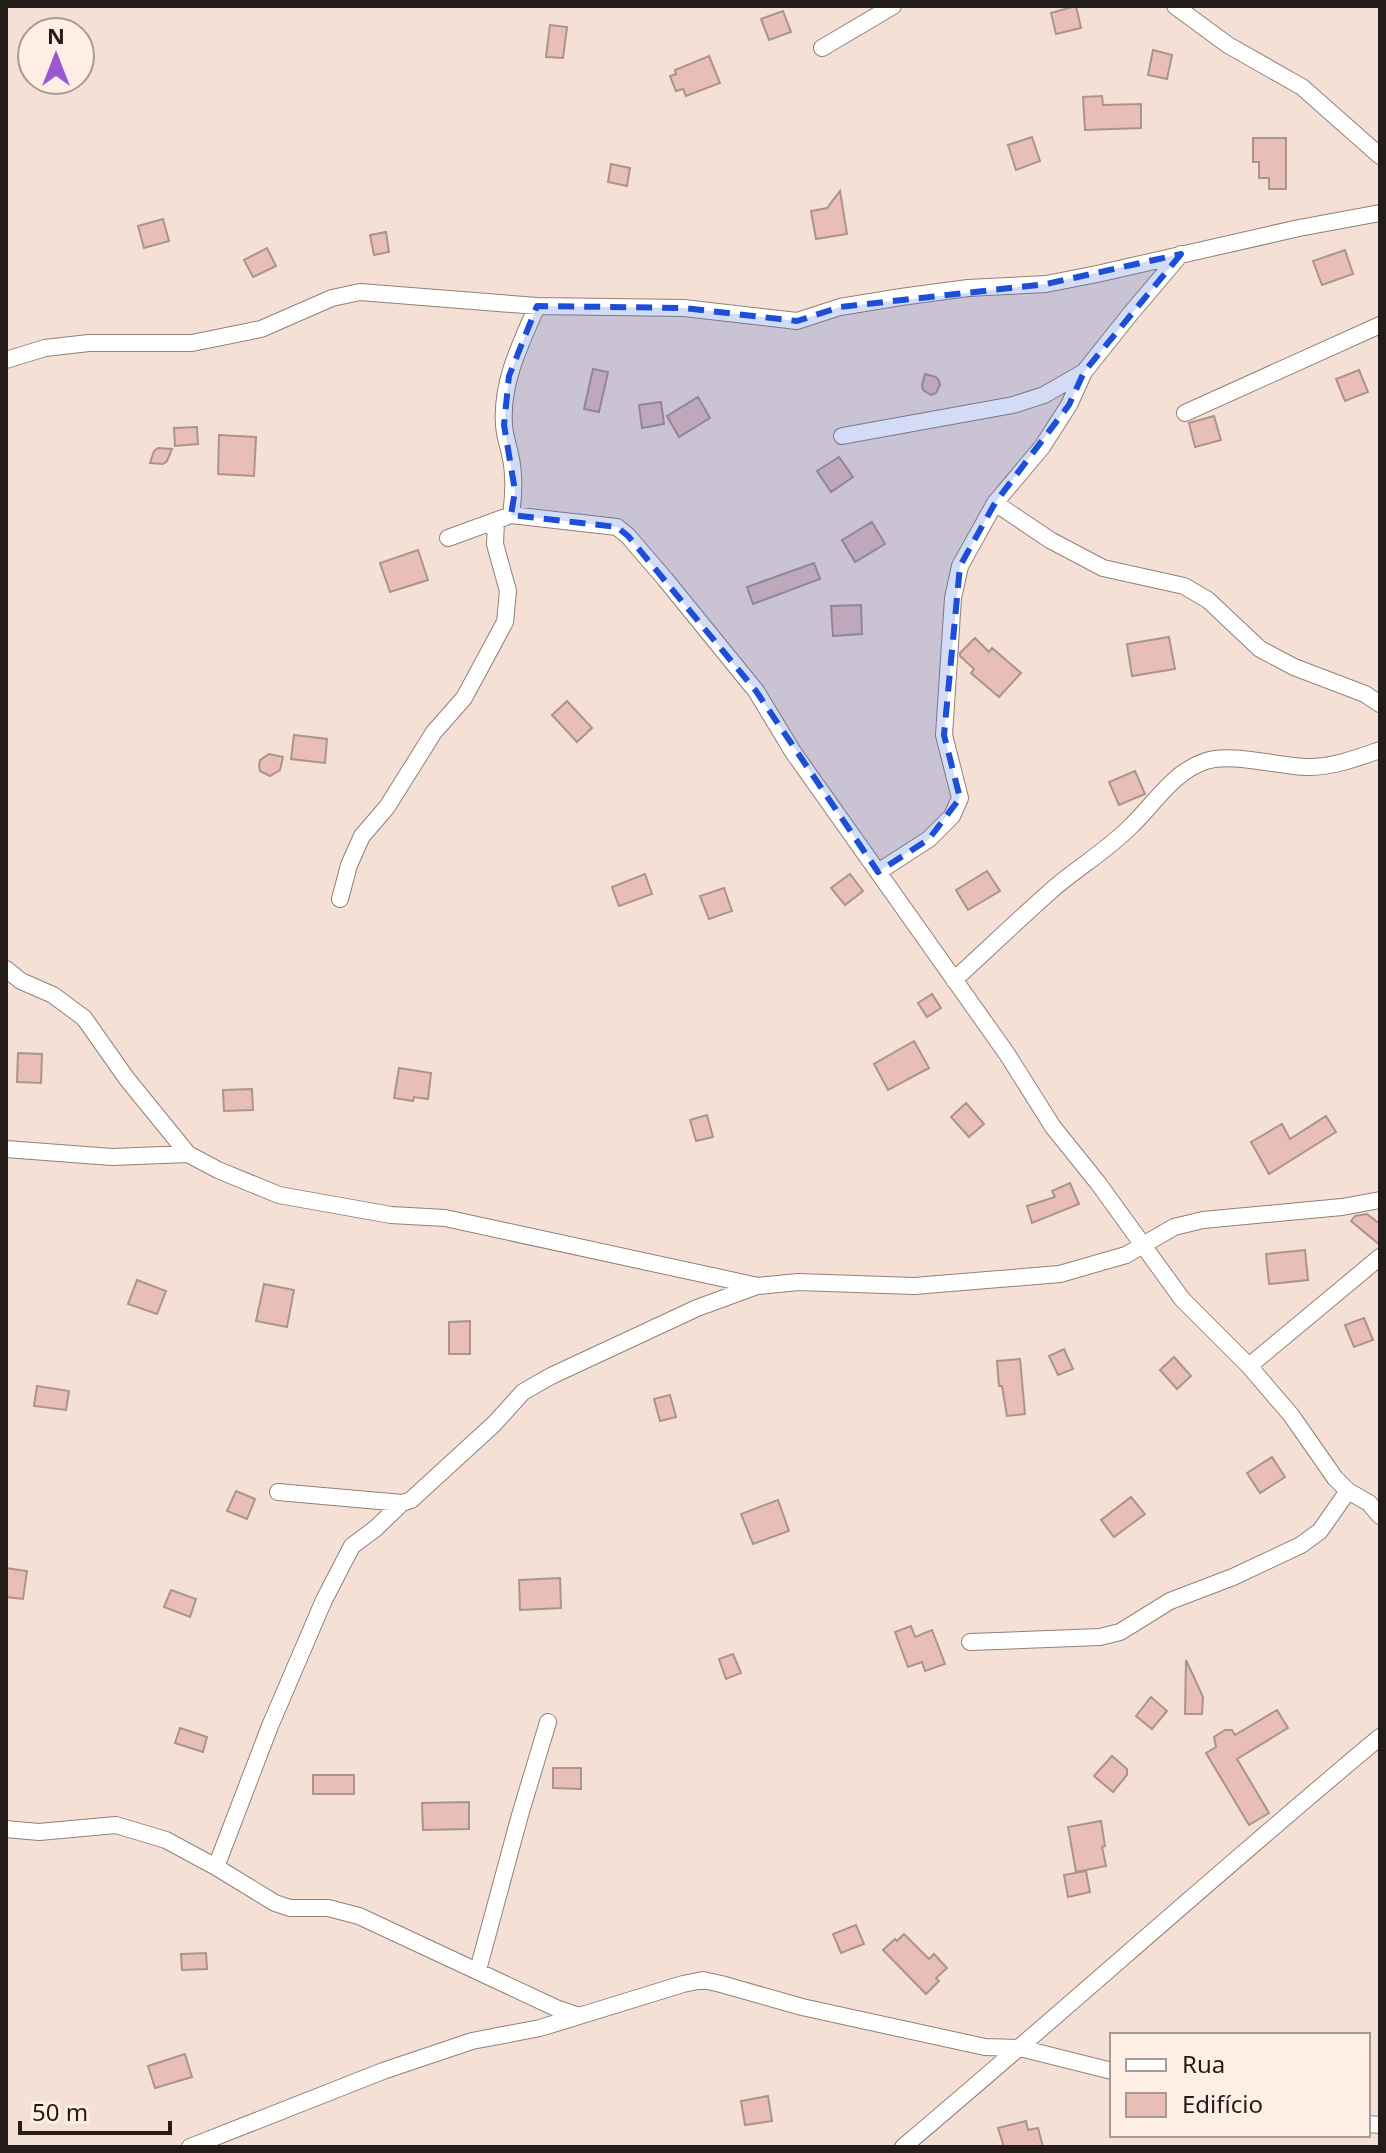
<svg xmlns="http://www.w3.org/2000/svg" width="1386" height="2153" viewBox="0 0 1386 2153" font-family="'Noto Sans',sans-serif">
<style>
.building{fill:#e8beb6;stroke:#ab9490;stroke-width:2}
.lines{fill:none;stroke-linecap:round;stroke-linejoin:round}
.minor-casing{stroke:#938176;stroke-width:18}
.minor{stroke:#fff;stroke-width:16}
.marked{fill:#1d4ed8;fill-opacity:0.2;stroke:#1d4ed8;stroke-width:6;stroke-dasharray:16 10;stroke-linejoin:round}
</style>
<rect width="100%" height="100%" fill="#f4e0d4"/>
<!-- building -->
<path class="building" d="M1076,6L1081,28L1056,34L1051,13Z
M783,11L791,32L769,40L761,19Z
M550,25L567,27L563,58L546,57Z
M1153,50L1172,55L1167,79L1148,75Z
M709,56L720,83L686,96L683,89L676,91L670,76L676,74L675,70Z
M1102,96L1103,105L1141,104V128L1085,130L1083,97Z
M1032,137L1040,161L1016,170L1008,145Z
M1253,138H1286V189H1269V178H1259V162H1253Z
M611,164L630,168L627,186L608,182Z
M840,191L847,234L816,239L811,211L827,208Z
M163,219L169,241L144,248L138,226Z
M386,232L389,252L374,255L370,235Z
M267,248L276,266L253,277L244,260Z
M1345,250L1353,274L1322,285L1313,261Z
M593,369L608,372L599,412L584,409Z
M1359,370L1368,392L1345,401L1336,379Z
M925,374L936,377L939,381L940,385L936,393L931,395L923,390L922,385Z
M698,397L710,418L679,437L667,416Z
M661,402L664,424L642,428L639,405Z
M1214,416L1221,440L1195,447L1189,423Z
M197,427L198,444L175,446L174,428Z
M219,435L256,437L254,476L218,474Z
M158,448L172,449L167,461L163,464L150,463L154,451Z
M839,457L853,477L831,492L817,471Z
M872,522L885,544L855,562L842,540Z
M418,550L428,580L390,592L380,563Z
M814,563L820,579L753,604L747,587Z
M861,605L862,634L833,636L831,606Z
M1169,637L1175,669L1132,676L1127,644Z
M975,638L989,652L992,648L1021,673L999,697L971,673L974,669L960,656V653Z
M567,701L592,728L577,742L552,715Z
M294,735L327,739L325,763L291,759Z
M269,754L283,757L280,770L270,776L260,771L259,766L260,760Z
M1135,771L1145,794L1119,805L1109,782Z
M987,871L1000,891L968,910L956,890Z
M645,874L652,894L619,906L612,887Z
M850,874L863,891L845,905L831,888Z
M724,888L732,911L709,919L700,896Z
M932,994L941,1008L927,1017L918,1003Z
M914,1041L929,1068L888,1090L874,1064Z
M18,1053L42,1054L41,1083L17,1082Z
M399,1068L431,1073L428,1099L414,1097L413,1101L394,1098Z
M252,1089L253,1110L224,1111L223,1090Z
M966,1103L984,1124L969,1137L951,1117Z
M707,1115L713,1137L696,1141L690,1120Z
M1326,1116L1336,1132L1269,1174L1251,1142L1282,1124L1290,1139Z
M1070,1183L1079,1204L1032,1223L1027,1206L1055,1197L1052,1191Z
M1367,1214L1380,1224V1245L1351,1221L1355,1216Z
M1305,1250L1308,1280L1269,1284L1266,1254Z
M137,1280L166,1291L157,1314L128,1304Z
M264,1284L294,1290L287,1327L256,1321Z
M1364,1318L1373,1340L1354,1347L1345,1325Z
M470,1321V1354H449V1322Z
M1064,1349L1073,1369L1058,1375L1049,1356Z
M1174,1357L1191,1376L1177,1389L1160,1370Z
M1020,1359L1025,1414L1007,1416L1002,1386H999L997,1361Z
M37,1386L69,1391L66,1410L34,1406Z
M670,1395L676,1417L660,1421L654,1399Z
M1272,1457L1285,1477L1260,1493L1247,1473Z
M236,1491L255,1499L247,1519L227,1511Z
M1131,1497L1145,1514L1114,1537L1101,1520Z
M778,1500L789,1531L753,1544L741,1514Z
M6,1568L27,1571L23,1599L6,1597Z
M560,1578L561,1608L520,1610L519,1580Z
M171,1590L196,1599L190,1617L164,1607Z
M911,1626L915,1637L932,1630L945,1664L925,1671L922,1662L908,1667L895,1632Z
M733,1654L741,1673L726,1679L719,1659Z
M1186,1660L1203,1697L1202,1714H1185Z
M1151,1697L1167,1711L1152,1729L1136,1716Z
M1277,1710L1288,1728L1237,1759L1269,1813L1249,1825L1206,1753L1216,1747L1214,1737L1225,1730H1232L1235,1735Z
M180,1728L207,1737L203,1752L175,1743Z
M1112,1756L1127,1769V1775L1113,1792L1094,1776Z
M553,1768H581V1789L553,1788Z
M313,1775H354V1794H313Z
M469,1802V1829L423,1830L422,1803Z
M1101,1821L1105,1846L1102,1847L1106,1866L1076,1872L1068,1827Z
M1086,1871L1090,1892L1068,1897L1064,1875Z
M856,1925L864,1944L841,1953L833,1934Z
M904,1934L929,1959L934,1954L947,1968L936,1978L939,1981L926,1994L883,1950L895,1939L897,1941Z
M206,1953L207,1969L182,1970L181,1954Z
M185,2054L192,2077L155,2088L148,2066Z
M768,2096L772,2121L745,2125L741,2101Z
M1026,2121L1028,2130L1038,2128L1043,2147H1004L998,2128Z"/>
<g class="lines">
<defs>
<path id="minor" d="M1175,6L1228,45L1302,87L1380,156
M822,48L893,6
M6,360L45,348L89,343H192L261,329L332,298L360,292L537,306L684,308L797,321L840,307L901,297L968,288L1046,284L1097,274L1299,228L1380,213
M1185,413L1380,325
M842,436L1013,405L1044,395L1084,372
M995,503L1050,540L1103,568L1184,586L1208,600L1260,649L1294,667L1365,694L1380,704
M511,515C514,494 515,475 510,454C508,444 504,434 504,424C501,382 521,343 537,306
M448,538L511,515L617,527L628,536L665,579L756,691L793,752L1007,1054L1053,1127L1098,1183L1182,1299L1249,1366L1291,1415L1335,1478L1348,1491L1369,1503L1380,1516
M878,872L929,839L952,816L960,798L944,735L953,598L960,566L995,503L1042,447L1069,405L1084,372L1131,313L1181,254
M340,899L349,865L362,836L387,807L434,732L464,698L505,622L508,591L495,544L496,522
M6,969L21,981L53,995L84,1018L127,1079L188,1154L218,1170L279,1195L391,1215L445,1218L758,1286L798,1282L914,1286L1060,1274L1126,1255L1174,1227L1203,1220L1342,1207L1380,1200
M954,980C987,950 1019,919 1053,889C1077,868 1106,851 1129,828C1154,805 1172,772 1206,761C1232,752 1280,767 1309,767C1333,767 1357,758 1380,750
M6,1149L112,1157L188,1154
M1249,1366L1380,1257
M278,1492L402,1503L411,1500L494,1424L523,1392L551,1376L697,1308L757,1286
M970,1642L1100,1637L1120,1632L1170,1601L1233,1577L1301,1545L1320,1531L1348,1491
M6,1829L39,1832L116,1825L166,1840L216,1867L275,1903L290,1908H328L359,1916L556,2008L579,2016
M216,1867L270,1726L324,1600L352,1546L376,1528L402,1503
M478,1970L520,1815L548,1722
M1368,2124L1380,2125
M190,2147L383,2071L472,2041L540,2028L683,1984L703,1980L721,1984L802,2007L985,2047L1020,2048L1112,2071
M903,2147C1063,2012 1219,1871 1380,1737"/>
</defs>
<!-- minor casing -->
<use href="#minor" class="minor-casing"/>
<!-- minor -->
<use href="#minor" class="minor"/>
</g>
<!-- marked area -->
<path class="marked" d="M1181,254L1084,372L1069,405L995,503L960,566L944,735L960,798L929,839L878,872L756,691L628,536L617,527L511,515L515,491L504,425L509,376L537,306L684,308L797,321L840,307L1046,284Z"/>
<!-- border -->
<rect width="1386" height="2153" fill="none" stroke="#231c18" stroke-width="16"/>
<!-- legend -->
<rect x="1110" y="2033" width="260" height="104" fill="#feeee4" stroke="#a69a92" stroke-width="2"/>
<rect x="1126" y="2059" width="40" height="12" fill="#ffffff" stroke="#a69a92" stroke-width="2"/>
<text x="1182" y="2073" font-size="24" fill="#231c18">Rua</text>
<rect x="1126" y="2093" width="40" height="24" fill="#e8beb6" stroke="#a69a92" stroke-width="2"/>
<text x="1182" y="2113" font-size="24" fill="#231c18">Edifício</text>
<!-- north arrow -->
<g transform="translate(56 56)"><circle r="38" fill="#feeee4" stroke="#a69a92" stroke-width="2"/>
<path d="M0-6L14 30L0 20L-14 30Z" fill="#9859d0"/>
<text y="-12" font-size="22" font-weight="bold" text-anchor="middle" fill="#231c18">N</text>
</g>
<!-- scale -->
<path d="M20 2121v12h150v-12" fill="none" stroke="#231c18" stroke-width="4"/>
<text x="32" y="2121" font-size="24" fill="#231c18" stroke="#feeee4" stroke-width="6" paint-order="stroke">50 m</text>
</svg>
